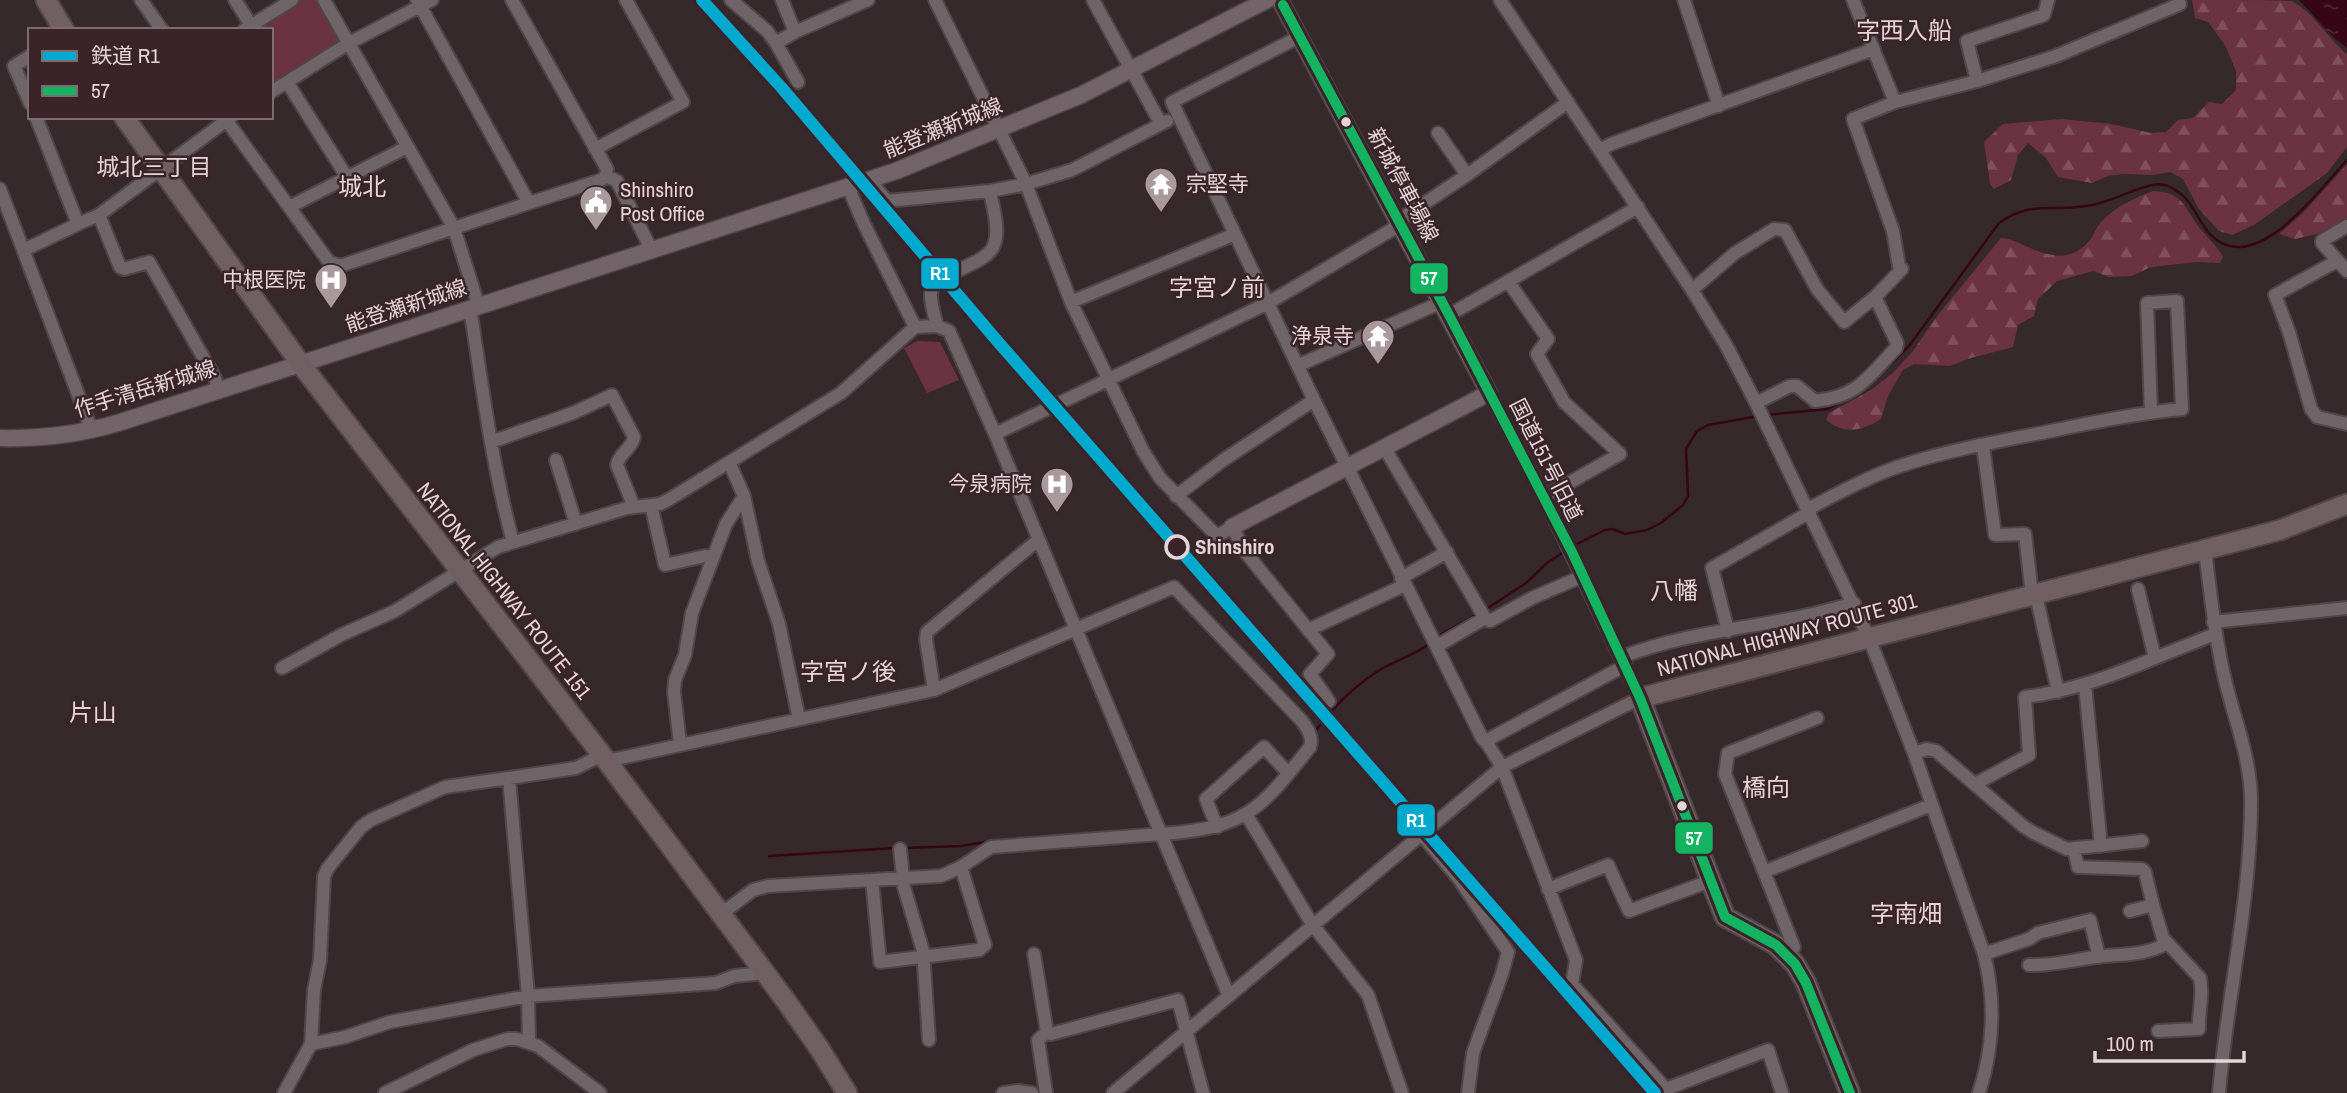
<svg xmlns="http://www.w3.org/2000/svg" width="2347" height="1093" viewBox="0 0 2347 1093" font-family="'Archivo Narrow','Noto Sans JP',sans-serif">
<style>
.forest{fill:url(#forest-firs)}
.green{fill:#6b3341}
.water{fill:url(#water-ripples)}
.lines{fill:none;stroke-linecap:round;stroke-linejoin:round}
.stream{stroke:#360516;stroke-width:2.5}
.minor-casing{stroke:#504548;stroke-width:16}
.major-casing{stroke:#504548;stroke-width:19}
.highway-casing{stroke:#504548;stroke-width:23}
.minor{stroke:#6f6467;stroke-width:12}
.major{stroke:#726468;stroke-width:16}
.highway{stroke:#706063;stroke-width:19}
.bus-1-casing{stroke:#3a2429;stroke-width:16}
.bus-1{stroke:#13b361;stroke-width:10}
.rail-1-casing{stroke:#3a2429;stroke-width:18}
.rail-1{stroke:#00a9ce;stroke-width:12}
.bus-dot{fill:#e4d5d8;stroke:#3a2429;stroke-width:2.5}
.stop-dot{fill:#3a2429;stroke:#e4d5d8;stroke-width:3.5}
.labels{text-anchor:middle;stroke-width:5;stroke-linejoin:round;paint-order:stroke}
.street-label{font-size:21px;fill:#e4d5d8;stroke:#3a2429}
.poi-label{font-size:21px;fill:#e4d5d8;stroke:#3a2429;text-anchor:end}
.stop-label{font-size:21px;font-weight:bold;fill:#e4d5d8;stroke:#3a2429;text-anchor:start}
.neighbourhood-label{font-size:23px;fill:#e4d5d8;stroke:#3a2429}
.quarter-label{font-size:24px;fill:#e4d5d8;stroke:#3a2429}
.line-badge{stroke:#3a2429;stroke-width:2.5}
.badge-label{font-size:19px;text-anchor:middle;font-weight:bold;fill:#fff}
</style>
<defs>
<pattern id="forest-firs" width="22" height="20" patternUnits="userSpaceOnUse" patternTransform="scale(1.75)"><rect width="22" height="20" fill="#6b3341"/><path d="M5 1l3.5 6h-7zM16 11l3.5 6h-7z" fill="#80505c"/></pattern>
<pattern id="water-ripples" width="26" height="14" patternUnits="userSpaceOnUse" patternTransform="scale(1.75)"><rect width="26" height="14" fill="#360516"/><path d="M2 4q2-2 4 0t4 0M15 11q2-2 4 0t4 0" fill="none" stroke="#532937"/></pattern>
</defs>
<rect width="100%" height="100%" fill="#35292c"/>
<!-- forest -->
<path class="forest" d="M2192,0C2209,0 2279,0 2291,1C2311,9 2329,40 2347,54V147L2327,173L2254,225L2232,235L2219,231L2199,209L2183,179L2170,172L2153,175L2123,174L2108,176L2092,183L2058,177L2046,158L2028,143L2018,155L2011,180L1994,189L1990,184L1984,142L2003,124L2062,119L2111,124L2151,133L2166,132L2178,120L2193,118L2209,102L2222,104L2236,90V71L2225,45L2208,22L2195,18Z
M2347,164V218L2317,234L2295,239L2279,234L2303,213Z
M2153,191C2186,192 2184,210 2202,231C2210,240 2217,246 2223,257L2220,263L2197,262L2151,267L2132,276L2109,277L2093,271L2057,281L2038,299L2034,316L2018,325L2013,347L1971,358L1950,366L1914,364L1903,370L1888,396L1881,419C1862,431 1845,435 1826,420L1829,413L1871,390L1894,372L1913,351L1938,315L2001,238L2009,239C2037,250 2066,269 2089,241C2094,236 2096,227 2101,222C2115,207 2134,198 2153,191Z"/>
<!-- green -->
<path class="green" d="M300,0H321L342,37L340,44L271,85V30H252Z
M918,341L940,342L959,380L927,393L904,348Z"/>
<!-- water -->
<path class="water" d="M2299,0H2347V48L2333,37Z"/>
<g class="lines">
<!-- stream -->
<path class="stream" d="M1856,395L1863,391L1909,346L1999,223C2032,200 2050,212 2086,206C2110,203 2129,190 2152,185C2161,183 2170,186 2177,191C2193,201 2197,220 2209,233C2253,282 2319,190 2347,160
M1765,415L1828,409L1847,399
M1573,546L1605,530L1613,529L1625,534L1647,530L1661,523L1683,505L1688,496L1686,449L1697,431L1708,425L1759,416
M1485,610L1526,583L1548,562L1564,552
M1436,637L1476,615
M1314,733C1333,707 1357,683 1385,667C1399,659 1416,654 1429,644
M905,848L961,846L996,840L1153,828
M769,856L895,848"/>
<defs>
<path id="minor" d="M141,0L162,30
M235,0L251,25
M324,0L454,228L478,304
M512,0L607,169L606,176L601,180L529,203
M731,0L767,31L776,43L795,32L868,0
M782,0L795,32
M935,0L1026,184L1071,302L1143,451L1160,478L1217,536L1232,527L1247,554L1328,654L1310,674L1329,701
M1093,0L1161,124L1167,121
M1500,0L1692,290L1726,345L1756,403L1869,638L1914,753L1984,954C1996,1002 1994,1046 1979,1093
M1684,0L1719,106
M1853,0L1895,102L1977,81L2056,56L2180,4
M244,30L292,0
M1299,37L1172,102L1314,400L1482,738L1487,743L1502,767L1576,960L1572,984L1666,1089L1768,1050L1782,1093
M776,43L798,82
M30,56L14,66L30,103
M1977,81L1967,41L2044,15L2048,0
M287,82L347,177
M271,92L349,43L432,0
M36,117L78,224L99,215L120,267L124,269L149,262L215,378L218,389
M224,117L329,262L340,266L529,203L417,0
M1438,133L1467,175
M595,149L683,102L626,0
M1600,150L1611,144L1874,49
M606,176L617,181L651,249
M869,180L887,201L990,191L1026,184L1072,170L1161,124
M848,187L864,224L915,327
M0,189L92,431
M289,207L407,147
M99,215L231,117
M2347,226L2322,241V243L2347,271
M24,250L78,224
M2337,261L2275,295L2289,332L2311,409L2317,417L2347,424
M1508,281L1548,339L1537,354L1564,402L1620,454L1544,497
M1692,290L1735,253L1774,229L1785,230L1817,289L1844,322L1875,297L1902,269L1899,266L1893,231L1853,119L1895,102
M1071,302L1235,234
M470,307C482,386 492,465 513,542
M1449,315L1638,207
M937,326C935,316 930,303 931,293C934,272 987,266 994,245C1000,229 993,208 990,191
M1299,365L1442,302
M1756,403L1790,386H1797L1815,401C1858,397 1868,377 1896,348L1897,343L1875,297
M491,442L573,413L612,395L634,437C632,449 619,453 617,465L634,507
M1983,446L1995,535L2025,534L2031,586L2038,604L2058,692
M1384,447L1485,618L1490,621L1532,598L1583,576
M556,460L576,524
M744,496L758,561L779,624L799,719
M1176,496L1222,461L1314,400
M651,505L665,565L705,556L712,557
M1808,509C1838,493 1868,477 1900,466C1948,450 2001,441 2051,431C2094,422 2138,413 2182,409L2177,301L2147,303L2151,411
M2205,549C2210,590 2214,631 2223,671C2232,714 2251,756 2251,801C2251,900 2227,996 2219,1093
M1401,578L1447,552
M2138,589L2155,658L2215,634
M2213,622L2347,608
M1308,630L1405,585
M1728,631L1712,568L1810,512
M1437,646L1485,618
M1622,657C1696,628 1778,627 1854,603
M282,668L341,635L395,611L498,547L627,508L660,504L668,500L841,393L915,327L937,326L949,331L995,434L1268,303L1393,229L1398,221L1467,175L1568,102
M2085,685L2101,846
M934,690L926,639L927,632L1038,540
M1487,743L1491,738L1626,665
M680,744L674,692L675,680L685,655L692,613L726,524L744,496L729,462
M1914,753L1927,749L1936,751L2023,826L2034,833L2067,849L2142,841
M609,764L616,759L934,690L1174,587L1302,721C1308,730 1313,736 1310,747C1259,811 1246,828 1161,834L1229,996
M1975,784L2029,755L2025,697C2071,691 2112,676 2155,658
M1246,814L1312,924L1368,995L1402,1093
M1217,827L1206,799L1264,747L1288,773
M1422,835L1459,879L1508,952L1502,974L1473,1053L1468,1093
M900,849L904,887L923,951L929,1040
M2074,849L2078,867L2142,869L2145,872L2153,905
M1766,871L1931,805
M872,880L880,962L979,950L985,945L961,867
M1548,889L1608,865L1629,911L1710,881
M2130,911L2153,905L2163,938L2200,978C2204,996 2198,1012 2199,1029L2158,1031
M721,914L753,890L768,886L941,876L961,867L991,847L1161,834L995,434
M1034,954L1047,1032L1038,1040L1046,1093
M1788,954L1794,947L1725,774L1728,753L1817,718
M1984,954L2029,939L2038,933L2090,920L2099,957
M2029,965C2052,966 2073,960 2096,957C2119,954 2146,956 2167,943
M1047,1032L1051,1034L1178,1000L1203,1093
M529,1042L528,996L509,778L576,768L602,755
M311,1044L345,1037L390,1022L528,996L716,983L734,976L755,974L761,968
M284,1093L311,1044L314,990L320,960L324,876L328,868L361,827L371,820L445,787L509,778
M385,1093L473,1050L507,1039H517L538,1046L600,1093
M1003,1093L1018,1091L1032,1093
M1113,1093L1502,767L1640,698L1544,497L1489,393"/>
<path id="major" d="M0,438C41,439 82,434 121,422L896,171L1081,95L1267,0
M1232,527L1489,393L1280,0"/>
<path id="highway" d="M46,0L64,30
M124,117L300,363L609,764L786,1001L819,1048L847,1093
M1850,1093L1806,983L1795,964L1776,945L1725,917L1640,698L2280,530L2347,504"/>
</defs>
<!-- minor casing -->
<use href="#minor" class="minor-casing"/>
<!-- major casing -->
<use href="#major" class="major-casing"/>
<!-- highway casing -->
<use href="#highway" class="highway-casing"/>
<!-- minor -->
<use href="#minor" class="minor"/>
<!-- major -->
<use href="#major" class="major"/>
<!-- highway -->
<use href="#highway" class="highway"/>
<defs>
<path id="bus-1" d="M1283,5L1449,315L1572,552L1640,698L1725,917L1776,945L1795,964L1806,983L1850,1093"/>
</defs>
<!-- bus-1 casing -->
<use href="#bus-1" class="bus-1-casing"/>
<!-- bus-1 -->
<use href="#bus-1" class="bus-1"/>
<defs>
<path id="rail-1" d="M702,0L781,87L999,343L1655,1093"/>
</defs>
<!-- rail-1 casing -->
<use href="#rail-1" class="rail-1-casing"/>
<!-- rail-1 -->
<use href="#rail-1" class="rail-1"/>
</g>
<!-- icons -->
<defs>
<symbol id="temple-pin" viewBox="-11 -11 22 30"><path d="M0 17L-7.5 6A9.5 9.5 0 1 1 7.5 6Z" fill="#a7999c" stroke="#3a2429"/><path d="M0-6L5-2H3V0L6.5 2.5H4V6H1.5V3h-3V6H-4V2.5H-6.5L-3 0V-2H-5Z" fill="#fff"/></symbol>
<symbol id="civic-pin" viewBox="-11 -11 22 30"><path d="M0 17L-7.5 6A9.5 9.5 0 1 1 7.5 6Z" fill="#a7999c" stroke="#3a2429"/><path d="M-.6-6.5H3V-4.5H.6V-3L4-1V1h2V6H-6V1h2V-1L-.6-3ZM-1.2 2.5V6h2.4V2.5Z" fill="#fff"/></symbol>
<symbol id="hospital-pin" viewBox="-11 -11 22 30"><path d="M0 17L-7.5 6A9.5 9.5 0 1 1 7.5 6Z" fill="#a7999c" stroke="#3a2429"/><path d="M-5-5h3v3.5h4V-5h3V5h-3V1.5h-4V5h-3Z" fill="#fff"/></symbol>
</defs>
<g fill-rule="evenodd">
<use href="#temple-pin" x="1142" y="165" width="38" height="52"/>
<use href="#civic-pin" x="577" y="183" width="38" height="52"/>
<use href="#hospital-pin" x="312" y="261" width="38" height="52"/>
<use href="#temple-pin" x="1359" y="317" width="38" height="52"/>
<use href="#hospital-pin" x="1038" y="465" width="38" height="52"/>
</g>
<!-- markers -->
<g class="bus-dot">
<circle cx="1346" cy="122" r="6"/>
<circle cx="1682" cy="806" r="6"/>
</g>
<circle class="stop-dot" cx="1177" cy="547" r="11"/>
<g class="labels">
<!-- street labels -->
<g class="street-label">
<text transform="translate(943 128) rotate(-22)" y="7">能登瀬新城線</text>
<text transform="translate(1403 185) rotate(62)" y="7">新城停車場線</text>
<text transform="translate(406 306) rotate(-18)" y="7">能登瀬新城線</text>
<text transform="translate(145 389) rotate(-17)" y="7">作手清岳新城線</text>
<text transform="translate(1546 460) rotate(63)" y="7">国道151号旧道</text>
<text transform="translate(504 591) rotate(52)" y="7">NATIONAL HIGHWAY ROUTE 151</text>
<text transform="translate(1787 635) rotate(-15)" y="7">NATIONAL HIGHWAY ROUTE 301</text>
</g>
<!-- poi labels -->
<g class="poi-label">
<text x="1186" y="191" text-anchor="start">宗堅寺</text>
<text x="620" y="197" text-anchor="start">Shinshiro<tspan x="620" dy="24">Post Office</tspan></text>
<text x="306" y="287">中根医院</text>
<text x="1354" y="343">浄泉寺</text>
<text x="1032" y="491">今泉病院</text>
</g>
<!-- stop labels -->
<g class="stop-label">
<text x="1195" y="554">Shinshiro</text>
</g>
<!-- neighbourhood labels -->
<g class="neighbourhood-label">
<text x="154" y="175">城北三丁目</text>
</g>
<!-- quarter labels -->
<g class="quarter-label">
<text x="1904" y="39">字西入船</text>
<text x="362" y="195">城北</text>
<text x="1217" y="296">字宮ノ前</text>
<text x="1674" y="599">八幡</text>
<text x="848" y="680">字宮ノ後</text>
<text x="93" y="721">片山</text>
<text x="1766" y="796">橋向</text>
<text x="1906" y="922">字南畑</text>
</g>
</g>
<g class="line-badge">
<rect x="920" y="257" width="40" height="33" rx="7" fill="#00a9ce"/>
<rect x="1409" y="262" width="40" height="33" rx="7" fill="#13b361"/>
<rect x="1396" y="803" width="40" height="34" rx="7" fill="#00a9ce"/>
<rect x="1674" y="821" width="40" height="34" rx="7" fill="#13b361"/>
</g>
<g class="badge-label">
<text x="940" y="280">R1</text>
<text x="1429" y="285">57</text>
<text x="1416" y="827">R1</text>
<text x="1694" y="845">57</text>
</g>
<!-- legend -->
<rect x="28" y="28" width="245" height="91" fill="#3a2429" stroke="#7e6b6f" stroke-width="2"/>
<rect x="42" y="51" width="35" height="10" fill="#00a9ce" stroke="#7e6b6f" stroke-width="2"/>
<text x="91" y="63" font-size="21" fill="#e4d5d8">鉄道 R1</text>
<rect x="42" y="86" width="35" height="10" fill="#13b361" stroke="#7e6b6f" stroke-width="2"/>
<text x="91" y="98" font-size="21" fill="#e4d5d8">57</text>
<!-- scale -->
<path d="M2095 1051v10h149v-10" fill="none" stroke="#e4d5d8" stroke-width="3.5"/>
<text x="2106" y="1051" font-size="21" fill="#e4d5d8" stroke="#3a2429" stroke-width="5" paint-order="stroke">100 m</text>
</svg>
